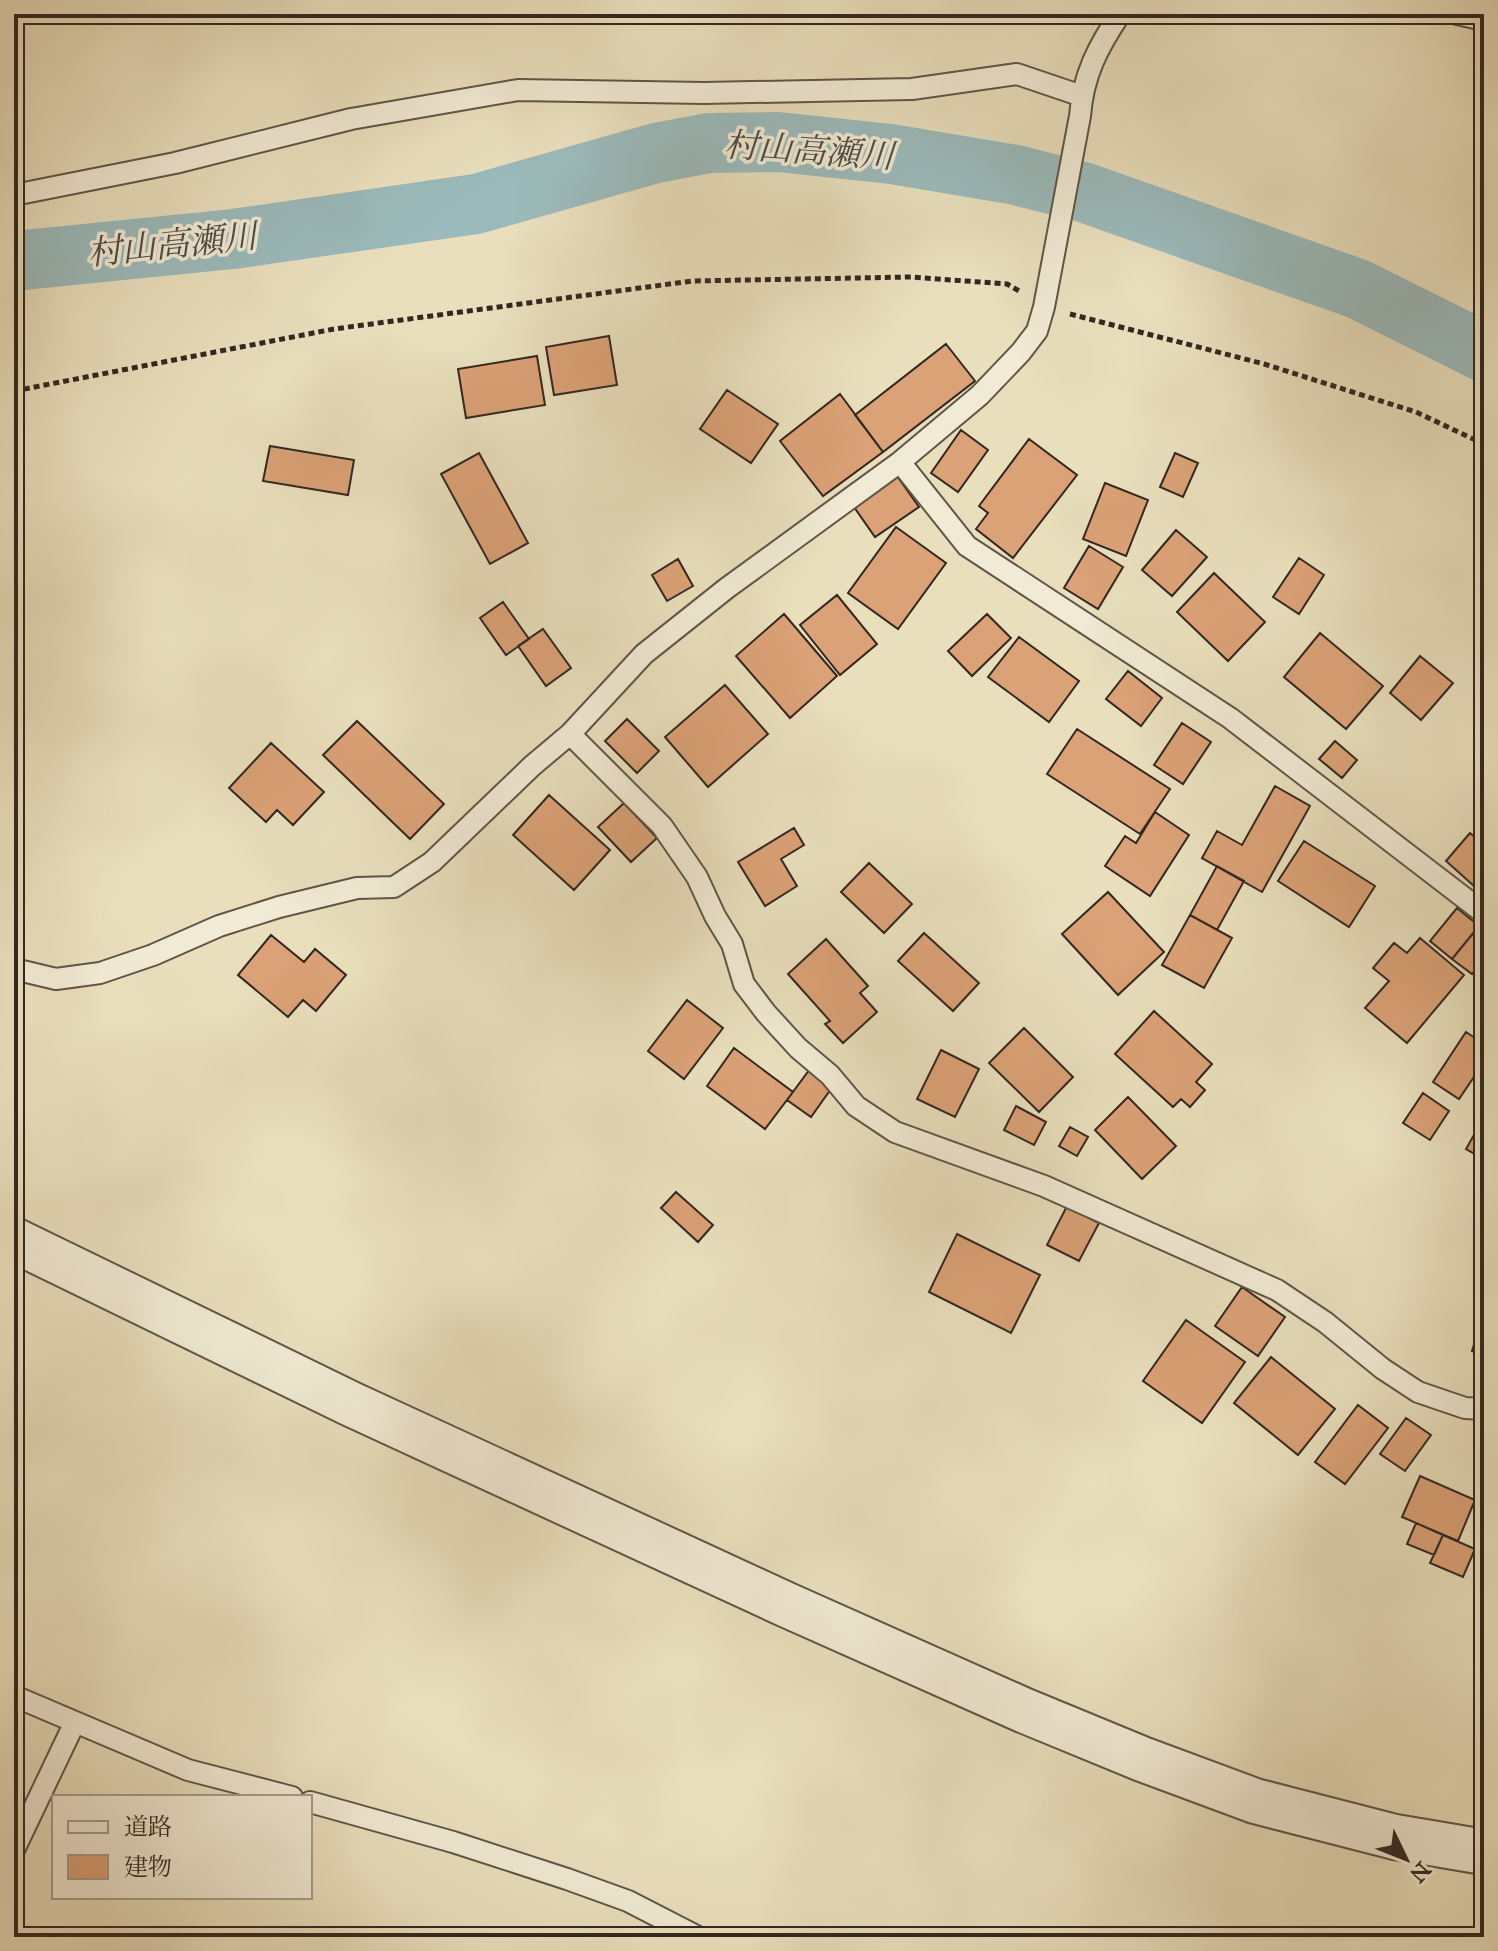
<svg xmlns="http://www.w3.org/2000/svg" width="1498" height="1951" viewBox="0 0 1498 1951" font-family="'IM FELL Great Primer','Noto Serif JP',serif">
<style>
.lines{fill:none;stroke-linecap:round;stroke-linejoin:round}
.river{stroke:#9bbabb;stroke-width:60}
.building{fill:#dba177;stroke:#332721;stroke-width:2}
.service-casing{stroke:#605548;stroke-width:24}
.tertiary-casing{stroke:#605548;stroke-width:48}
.path{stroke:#332721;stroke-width:5;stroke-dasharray:6 4;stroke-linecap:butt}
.service{stroke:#f1ead4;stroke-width:20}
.tertiary{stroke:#f1ead4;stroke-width:44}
.labels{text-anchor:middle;stroke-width:7;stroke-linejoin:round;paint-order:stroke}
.water-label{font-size:34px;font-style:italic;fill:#4d4c48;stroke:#f1ead4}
</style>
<rect width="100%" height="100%" fill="#e9dfbd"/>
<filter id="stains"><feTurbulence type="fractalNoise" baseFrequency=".0025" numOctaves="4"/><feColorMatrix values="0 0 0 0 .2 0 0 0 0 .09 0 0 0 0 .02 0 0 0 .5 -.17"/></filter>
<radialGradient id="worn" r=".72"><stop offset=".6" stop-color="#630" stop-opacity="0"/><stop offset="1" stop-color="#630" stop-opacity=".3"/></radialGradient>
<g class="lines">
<!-- river -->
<path class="river" d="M14,261L233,239L476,204L656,153L709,143L778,142L891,154L1016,175L1083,192L1358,289L1484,352"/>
</g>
<!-- building -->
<path class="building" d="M609,336L617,385L554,395L546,347Z
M946,344L975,381L883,452L855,415Z
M537,356L545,405L466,418L458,369Z
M727,390L778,424L751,463L700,429Z
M840,394L883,452L823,496L780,441Z
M961,430L988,450L958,492L931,473Z
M1029,439L1077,475L1013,558L976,529L988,513L979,506Z
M270,446L354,460L348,495L263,481Z
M479,453L528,543L490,564L441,474Z
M1175,453L1198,463L1183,497L1160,487Z
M897,476L919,507L875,537L854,507Z
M1105,483L1148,500L1126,556L1083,539Z
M896,527L946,563L898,629L848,593Z
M1176,530L1207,557L1172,596L1142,570Z
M1089,546L1123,567L1098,609L1064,588Z
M1299,558L1324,575L1299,614L1273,597Z
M678,559L693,586L667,601L652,575Z
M1214,573L1265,622L1228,661L1177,612Z
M837,595L877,644L840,675L800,625Z
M503,602L529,639L506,655L480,618Z
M784,614L837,676L790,718L736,656Z
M987,614L1011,638L972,676L948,651Z
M543,629L571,668L546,686L518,646Z
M1320,633L1383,686L1346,729L1284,677Z
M1019,637L1079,681L1049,722L988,677Z
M1420,656L1453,683L1421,720L1390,693Z
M1128,671L1162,698L1141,726L1106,699Z
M725,685L768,734L708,787L665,737Z
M627,719L659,751L637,773L605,741Z
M357,721L444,804L410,839L323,755Z
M1182,723L1211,742L1183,784L1154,765Z
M1077,729L1170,789L1140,834L1047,774Z
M1335,741L1357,760L1342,778L1319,759Z
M271,743L324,792L293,825L277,810L266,822L229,788Z
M1275,786L1310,806L1262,892L1202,858L1217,831L1242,845Z
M549,795L610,850L574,890L513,835Z
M624,803L657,838L631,862L598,827Z
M1155,812L1189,835L1150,896L1105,866L1125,836L1136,843Z
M794,828L804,845L781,859L797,886L765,906L738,862Z
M1470,833L1484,845V895L1446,861Z
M1304,841L1375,886L1349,927L1278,881Z
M869,863L912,904L884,933L841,892Z
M1217,866L1244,881L1217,930L1190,915Z
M1108,892L1164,952L1118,995L1062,934Z
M1457,908L1479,926L1452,959L1430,941Z
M1190,915L1232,938L1204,988L1162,965Z
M1480,925L1484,928V959L1472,974L1452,959Z
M924,933L979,983L953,1011L898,961Z
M271,935L304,962L315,949L346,975L316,1011L303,1000L288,1017L238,975Z
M1420,938L1464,975L1407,1043L1365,1008L1389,981L1373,968L1394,943L1407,953Z
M826,939L868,986L860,993L877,1012L843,1043L825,1024L830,1021L788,974Z
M687,1000L723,1028L684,1079L648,1051Z
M1154,1011L1212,1064L1196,1082L1205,1090L1190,1107L1181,1099L1173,1107L1115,1054Z
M1024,1028L1073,1077L1039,1112L989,1063Z
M1466,1032L1484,1044V1062L1459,1099L1433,1082Z
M734,1048L793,1092L765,1129L707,1086Z
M941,1050L979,1069L955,1117L917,1099Z
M810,1069L833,1086L811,1117L787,1100Z
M1423,1093L1449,1111L1430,1140L1403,1123Z
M1128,1097L1176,1146L1142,1179L1095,1130Z
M1016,1106L1046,1122L1034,1145L1004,1130Z
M1484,1117V1159L1466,1149Z
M1070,1127L1088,1137L1077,1156L1059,1146Z
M676,1192L713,1225L698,1242L661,1208Z
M1067,1206L1099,1223L1079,1261L1047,1245Z
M957,1234L1040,1275L1011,1333L929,1292Z
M1242,1287L1285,1317L1258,1356L1215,1326Z
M1482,1318L1484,1319V1355L1472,1351Z
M1186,1320L1245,1362L1202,1423L1143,1381Z
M1271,1357L1335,1409L1298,1455L1234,1403Z
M1358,1405L1388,1428L1345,1484L1315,1462Z
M1406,1418L1431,1435L1405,1471L1380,1454Z
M1420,1476L1475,1500L1458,1541L1402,1517Z
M1416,1523L1443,1535L1434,1555L1407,1544Z
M1443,1535L1475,1549L1463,1577L1430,1563Z"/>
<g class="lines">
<defs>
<path id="service" d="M1457,14L1484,20
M14,195L175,163L351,119L518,90L704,93L912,89L1017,74L1082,96
M900,462L967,546L1230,718L1484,913
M570,734L662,826L697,877L715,916L732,944L744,984L766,1013L798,1048L830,1075L856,1106L895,1132L1044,1186L1277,1290L1325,1322L1383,1369L1418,1392L1465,1408L1484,1409
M14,969L56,979L100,973L153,955L219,926L279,907L357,888L394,887L432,862L532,766L570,734L644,654L727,588L900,462L980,395L1021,352L1037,331L1044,307L1080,116C1083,75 1098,47 1120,14
M14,1696L188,1770L292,1797
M310,1802L453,1842L567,1879L628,1901L698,1937
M14,1850L74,1724"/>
<path id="tertiary" d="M14,1240L351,1404L787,1605L1023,1710L1142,1759L1255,1801L1395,1837L1484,1852"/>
</defs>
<!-- service casing -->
<use href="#service" class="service-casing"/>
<!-- tertiary casing -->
<use href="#tertiary" class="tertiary-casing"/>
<!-- path -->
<path class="path" d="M1070,314L1264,364L1416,412L1484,444
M14,391L334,329L692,281L911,277L1007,284L1021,292"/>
<!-- service -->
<use href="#service" class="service"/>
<!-- tertiary -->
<use href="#tertiary" class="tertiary"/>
</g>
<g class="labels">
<!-- water labels -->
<g class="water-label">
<text transform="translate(809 150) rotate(4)" y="12">村山高瀬川</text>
<text transform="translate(172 244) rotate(-6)" y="12">村山高瀬川</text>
</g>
</g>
<!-- margin -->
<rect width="1498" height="1951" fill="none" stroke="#e9dfbd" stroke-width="48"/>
<rect x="16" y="16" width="1466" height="1919" fill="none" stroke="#332721" stroke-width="4"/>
<rect x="24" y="24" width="1450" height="1903" fill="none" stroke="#332721" stroke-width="2"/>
<!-- legend -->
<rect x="52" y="1795" width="260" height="104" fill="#f1ead4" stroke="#a59c8c" stroke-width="2"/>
<rect x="68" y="1821" width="40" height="12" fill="#f1ead4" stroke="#a59c8c" stroke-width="2"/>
<text x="124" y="1835" font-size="24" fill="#332721">道路</text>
<rect x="68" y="1855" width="40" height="24" fill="#dba177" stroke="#a59c8c" stroke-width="2"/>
<text x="124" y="1875" font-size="24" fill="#332721">建物</text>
<!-- north arrow -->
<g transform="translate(1406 1859) rotate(133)" stroke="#f1ead4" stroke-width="6" paint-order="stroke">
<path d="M0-6L14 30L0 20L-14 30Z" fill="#332721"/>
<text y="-12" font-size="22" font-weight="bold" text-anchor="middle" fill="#332721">N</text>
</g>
<rect width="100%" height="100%" filter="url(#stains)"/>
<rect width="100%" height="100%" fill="url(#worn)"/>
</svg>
